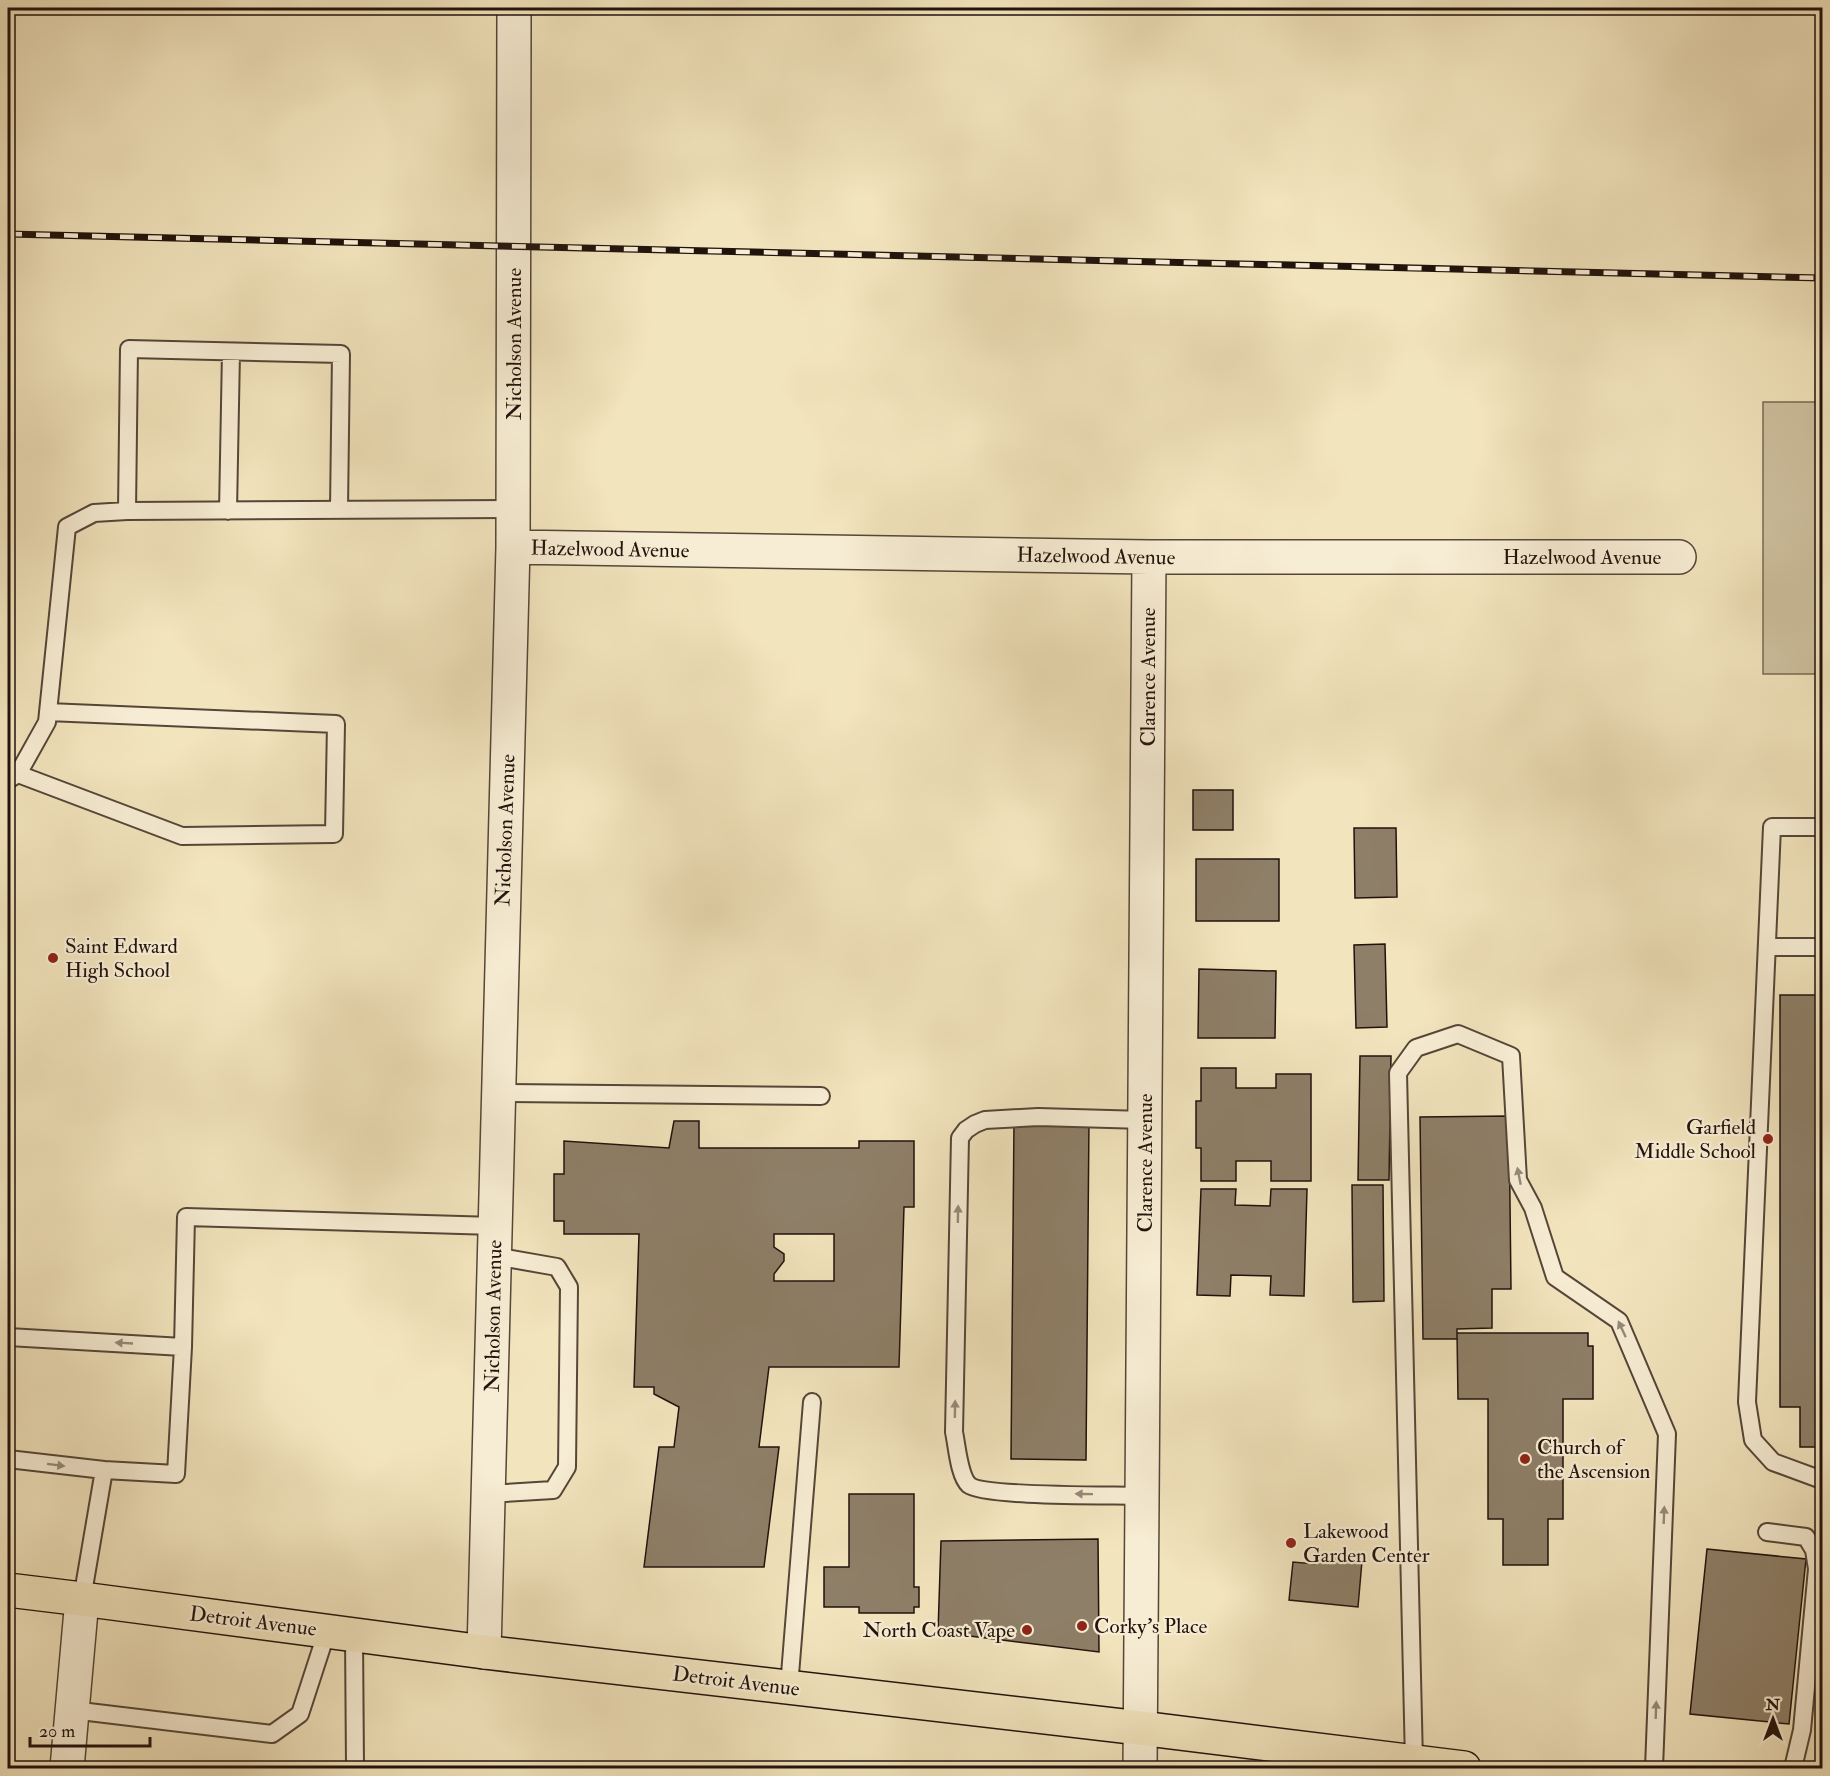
<svg xmlns="http://www.w3.org/2000/svg" width="1830" height="1776" viewBox="0 0 1830 1776" font-family="'IM FELL Double Pica',serif">
<style>
.pitch{fill:#cec09f;stroke:#786956;stroke-width:1.5}
.building{fill:#8e7f68;stroke:#21120c;stroke-width:1.5;fill-rule:evenodd}
.lines{fill:none;stroke-linecap:round;stroke-linejoin:round}
.lane-casing{stroke:#554638;stroke-width:20}
.street-casing{stroke:#554638;stroke-width:36}
.primary-casing{stroke:#21120c;stroke-width:36}
.lane{stroke:#f7edd4;stroke-width:16}
.street{stroke:#f7edd4;stroke-width:33}
.primary{stroke:#f2e4bd;stroke-width:33}
.rail-casing{stroke:#21120c;stroke-width:7}
.rail{stroke:#f7edd4;stroke-width:4.5;stroke-dasharray:14;stroke-linecap:butt}
.oneway{fill:#978a7a}
.poi-dot{fill:#8f2418;stroke:#f7edd4;stroke-width:2}
.labels{text-anchor:middle;stroke-width:4.5;stroke-linejoin:round;paint-order:stroke}
.street-label{font-size:21px;fill:#21120c;stroke:#f7edd4}
.poi-label{font-size:21px;fill:#21120c;stroke:#f7edd4;text-anchor:start}
</style>
<rect width="100%" height="100%" fill="#f2e4bd"/>
<filter id="stains"><feTurbulence type="fractalNoise" baseFrequency=".00333" numOctaves="4"/><feColorMatrix values="0 0 0 0 .2 0 0 0 0 .09 0 0 0 0 .02 0 0 0 .5 -.17"/></filter>
<radialGradient id="worn" r=".72"><stop offset=".6" stop-color="#630" stop-opacity="0"/><stop offset="1" stop-color="#630" stop-opacity=".3"/></radialGradient>
<!-- pitch -->
<path class="pitch" d="M1763,402H1822V674H1763Z"/>
<!-- building -->
<path class="building" d="M1193,790H1233V830H1193Z
M1354,828H1396L1397,897L1355,898Z
M1196,859H1279V921H1196Z
M1385,944L1387,1027L1356,1028L1354,945Z
M1199,969L1276,971L1275,1038H1198Z
M1820,988H1822V1447H1800V1407H1780V995H1820Z
M1360,1056H1391L1389,1180H1358Z
M1201,1068H1236V1088H1276V1074H1311V1181H1271V1161H1236V1181H1201V1148H1196V1101H1201Z
M1509,1116L1511,1289H1492V1328L1457,1329V1339H1423L1420,1117Z
M1014,1120H1089L1086,1460L1011,1459Z
M674,1121H699V1148H859V1141H914V1207H904L899,1367H769L759,1447H779L764,1567H644L659,1447H674L679,1407L654,1394V1387H634L639,1234H564V1221H554V1174H564V1141L669,1148ZM774,1234H834V1281H774V1274L784,1261V1254L774,1247Z
M1352,1185H1383L1384,1301L1353,1302Z
M1201,1189H1236L1235,1205L1270,1206L1271,1189H1307L1304,1296L1270,1295L1271,1276L1231,1275L1230,1296L1197,1295Z
M1457,1333H1588V1346H1593V1399H1563V1519H1548V1565H1503V1519H1488V1399H1458Z
M849,1494H914V1587H919V1607H914V1613H859V1607H824V1567H849Z
M1098,1539L1099,1652L938,1632L941,1541Z
M1707,1549L1806,1559L1789,1724L1690,1714Z
M1315,1557L1362,1561L1358,1607L1289,1600L1293,1562L1315,1564Z"/>
<g class="lines">
<defs>
<path id="lane" d="M127,511L129,349L341,354L339,509
M228,511L231,352
M18,774L182,836L334,834L336,724L48,712
M8,780L18,774L47,722L67,527L94,513L127,511L513,509
M1822,827H1772L1747,1402L1753,1440L1773,1462L1822,1480
M1768,947H1822
M498,1093L821,1096
M8,1337L183,1347
M8,1459L104,1470
M488,1494L553,1490L567,1467L569,1287L557,1267L494,1256
M1142,1496C1116,1495 983,1497 969,1485C959,1476 957,1446 954,1432L960,1138L966,1130L975,1124L985,1120L1038,1117L1145,1120
M1767,1532L1806,1537L1814,1550L1817,1569L1802,1730L1793,1768
M82,1599L104,1470L176,1474L183,1347L186,1217L495,1226
M354,1635L355,1768
M789,1687L812,1402
M72,1710L272,1734L300,1714L327,1631
M1414,1762L1398,1073L1416,1048L1458,1034L1511,1056L1518,1180L1533,1208L1555,1277L1619,1321L1667,1434L1654,1768"/>
<path id="street" d="M513,547L1149,557H1679
M484,1652L513,547L514,8
M67,1768L82,1599
M1140,1768L1149,557"/>
<path id="primary" d="M8,1590L82,1599L484,1652L1140,1728L1464,1768"/>
</defs>
<!-- lane casing -->
<use href="#lane" class="lane-casing"/>
<!-- street casing -->
<use href="#street" class="street-casing"/>
<!-- primary casing -->
<use href="#primary" class="primary-casing"/>
<!-- lane -->
<use href="#lane" class="lane"/>
<!-- street -->
<use href="#street" class="street"/>
<!-- primary -->
<use href="#primary" class="primary"/>
<defs>
<path id="rail" d="M8,234L1822,278"/>
</defs>
<!-- rail casing -->
<use href="#rail" class="rail-casing"/>
<!-- rail -->
<use href="#rail" class="rail"/>
</g>
<!-- one-way arrows -->
<defs><path id="oneway-solid" d="M-6-.8H1V-3.2L6.5 0L1 3.2V.8H-6Z" transform="scale(1.5)"/></defs>
<g class="oneway">
<use href="#oneway-solid" transform="translate(1519 1176) rotate(-101)"/>
<use href="#oneway-solid" transform="translate(958 1214) rotate(-89)"/>
<use href="#oneway-solid" transform="translate(1622 1329) rotate(-115)"/>
<use href="#oneway-solid" transform="translate(124 1343) rotate(-177)"/>
<use href="#oneway-solid" transform="translate(955 1409) rotate(-89)"/>
<use href="#oneway-solid" transform="translate(56 1465) rotate(7)"/>
<use href="#oneway-solid" transform="translate(1084 1494) rotate(-179)"/>
<use href="#oneway-solid" transform="translate(1664 1515) rotate(-88)"/>
<use href="#oneway-solid" transform="translate(1656 1710) rotate(-88)"/>
</g>
<!-- markers -->
<g class="poi-dot">
<circle cx="53" cy="958" r="6"/>
<circle cx="1768" cy="1139" r="6"/>
<circle cx="1525" cy="1459" r="6"/>
<circle cx="1291" cy="1543" r="6"/>
<circle cx="1082" cy="1626" r="6"/>
<circle cx="1027" cy="1630" r="6"/>
</g>
<g class="labels">
<!-- street labels -->
<g class="street-label">
<text transform="translate(514 344) rotate(-90)" y="7">Nicholson Avenue</text>
<text transform="translate(610 549) rotate(1)" y="7">Hazelwood Avenue</text>
<text transform="translate(1096 556) rotate(1)" y="7">Hazelwood Avenue</text>
<text x="1582" y="564">Hazelwood Avenue</text>
<text transform="translate(1148 677) rotate(-90)" y="7">Clarence Avenue</text>
<text transform="translate(505 830) rotate(-88)" y="7">Nicholson Avenue</text>
<text transform="translate(1145 1163) rotate(-90)" y="7">Clarence Avenue</text>
<text transform="translate(493 1316) rotate(-89)" y="7">Nicholson Avenue</text>
<text transform="translate(253 1621) rotate(7)" y="7">Detroit Avenue</text>
<text transform="translate(736 1681) rotate(7)" y="7">Detroit Avenue</text>
</g>
<!-- poi labels -->
<g class="poi-label">
<text x="65" y="953">Saint Edward<tspan x="65" dy="24">High School</tspan></text>
<text x="1756" y="1134" text-anchor="end">Garfield<tspan x="1756" dy="24">Middle School</tspan></text>
<text x="1537" y="1454">Church of<tspan x="1537" dy="24">the Ascension</tspan></text>
<text x="1303" y="1538">Lakewood<tspan x="1303" dy="24">Garden Center</tspan></text>
<text x="1094" y="1633">Corky's Place</text>
<text x="1015" y="1637" text-anchor="end">North Coast Vape</text>
</g>
</g>
<!-- margin -->
<rect width="1830" height="1776" fill="none" stroke="#f2e4bd" stroke-width="30"/>
<rect x="9" y="9" width="1812" height="1758" fill="none" stroke="#21120c" stroke-width="3"/>
<rect x="15" y="15" width="1800" height="1746" fill="none" stroke="#21120c" stroke-width="1.5"/>
<!-- north arrow -->
<g transform="translate(1773 1719)" stroke="#f7edd4" stroke-width="4.5" paint-order="stroke">
<path d="M0-4.5L10 22L0 15L-10 22Z" fill="#21120c"/>
<text y="-9" font-size="16" font-weight="bold" text-anchor="middle" fill="#21120c">N</text>
</g>
<!-- scale -->
<path d="M30 1737v9h120v-9" fill="none" stroke="#21120c" stroke-width="3"/>
<text x="39" y="1737" font-size="18" fill="#21120c" stroke="#f7edd4" stroke-width="4.5" paint-order="stroke">20 m</text>
<rect width="100%" height="100%" filter="url(#stains)"/>
<rect width="100%" height="100%" fill="url(#worn)"/>
</svg>
